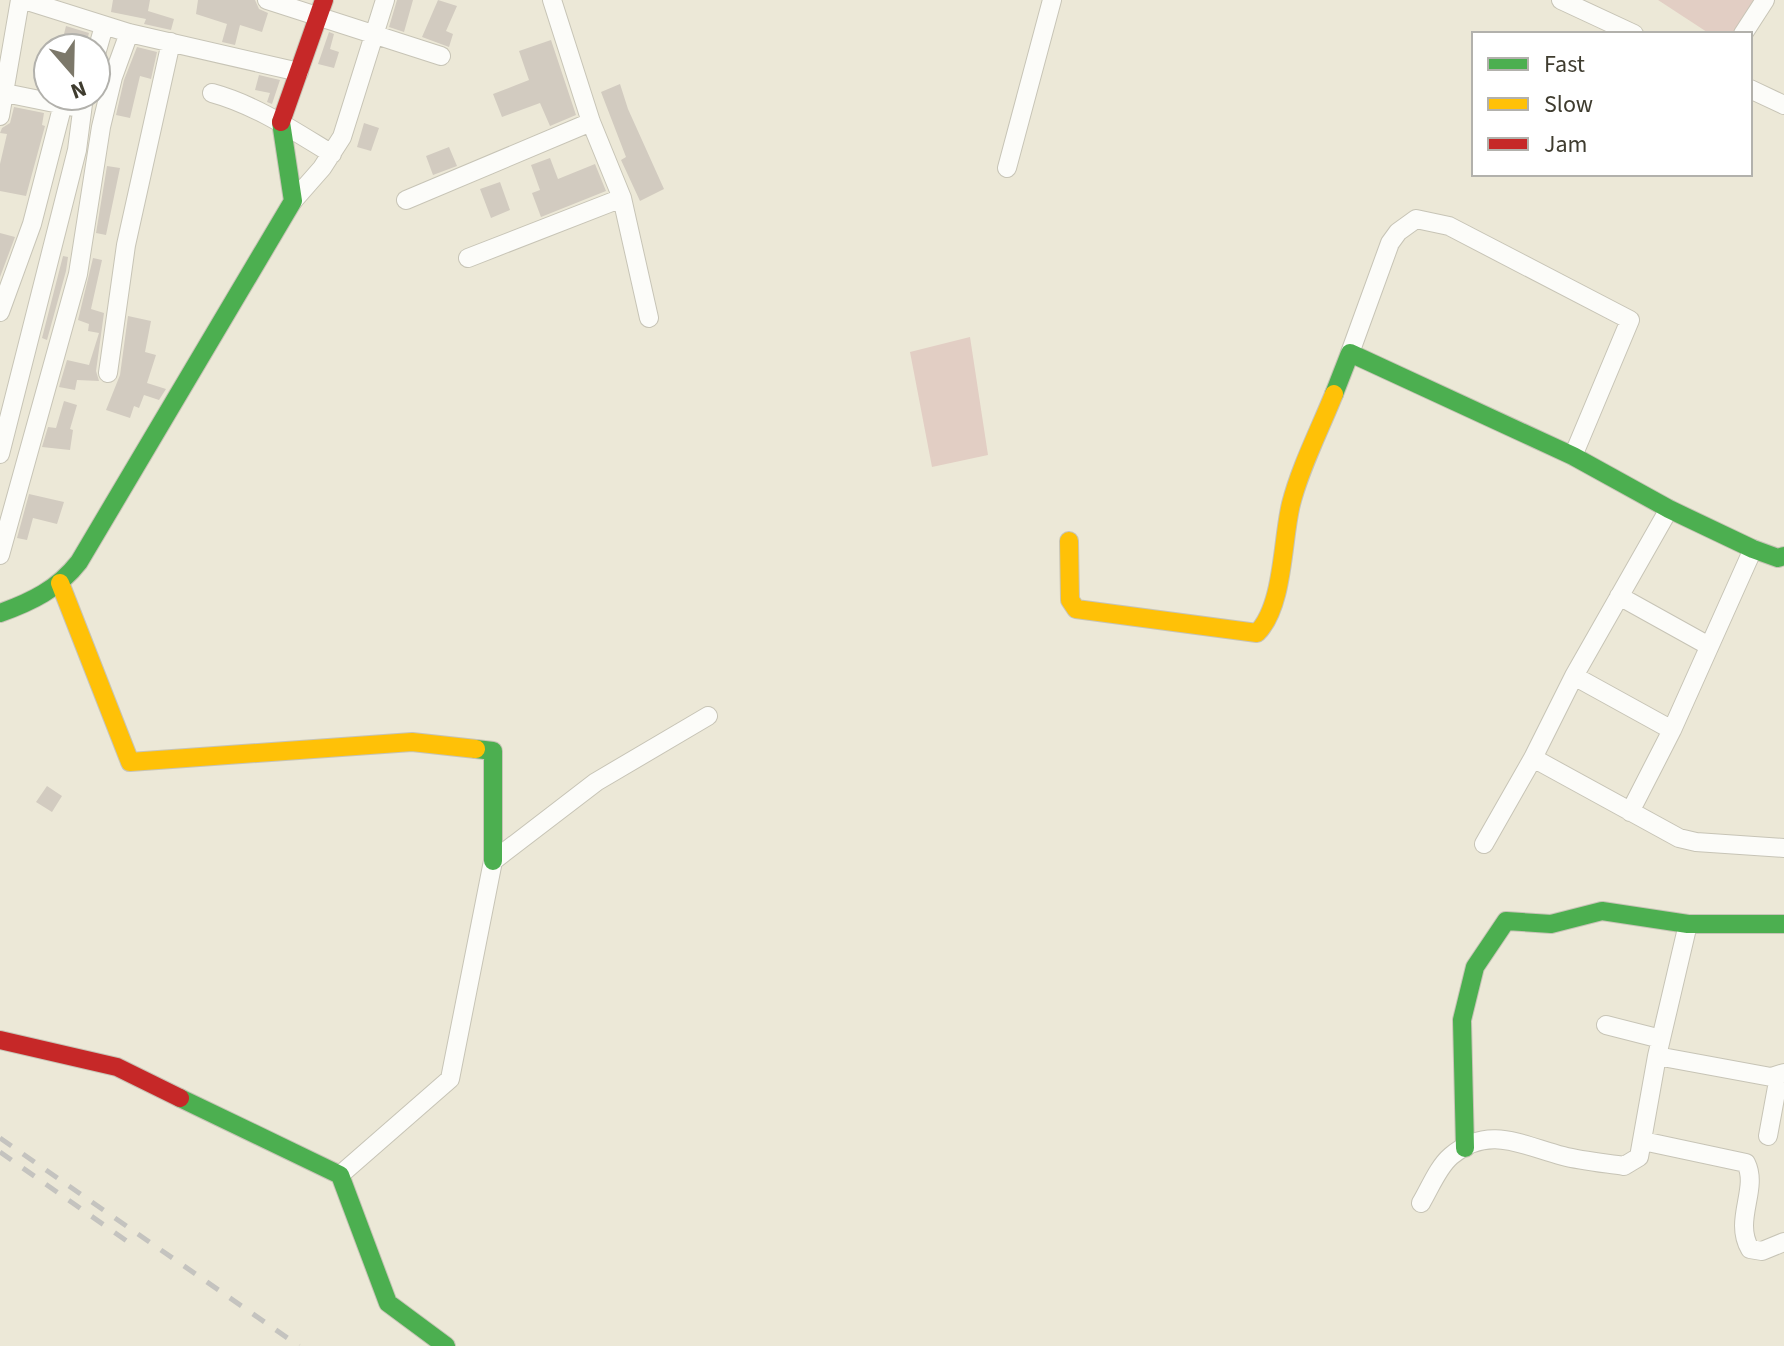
<svg xmlns="http://www.w3.org/2000/svg" width="1784" height="1346" viewBox="0 0 1784 1346" font-family="'Source Sans 3',sans-serif">
<style>
.green{fill:#e2cec4}
.building{fill:#d2cbc0}
.lines{fill:none;stroke-linecap:round;stroke-linejoin:round}
.street-casing{stroke:#c7c4b6;stroke-width:20}
.fast-casing{stroke:#c7c4b6;stroke-width:20}
.slow-casing{stroke:#c7c4b6;stroke-width:20}
.jam-casing{stroke:#c7c4b6;stroke-width:20}
.street{stroke:#fcfcf9;stroke-width:18}
.fast{stroke:#4caf50;stroke-width:18}
.slow{stroke:#ffc107;stroke-width:18}
.jam{stroke:#c62828;stroke-width:18}
.rail{stroke:#c4c3bf;stroke-width:5;stroke-dasharray:14 14;stroke-linecap:butt}
</style>
<rect width="100%" height="100%" fill="#ece8d7"/>
<!-- green -->
<path class="green" d="M1658,0H1760L1737,34H1710Z
M970,337L988,455L932,467L910,352Z"/>
<!-- building -->
<path class="building" d="M113,0H150L148,11L174,19L171,30L144,24L146,19L111,12Z
M198,0H255L259,9L268,13L262,32L240,25L235,45L222,42L227,24L196,14Z
M397,0H413L404,32L389,27Z
M438,0L457,6L446,31L453,34L449,47L422,37Z
M66,26L89,33L85,48L62,42Z
M329,32L334,34L330,49L339,52L334,68L318,64Z
M551,40L576,115L550,126L540,103L502,117L493,94L529,80L519,51Z
M137,47L157,52L151,79L140,76L130,118L116,115L124,80Z
M259,75L280,80L272,104L267,102L270,93L255,90Z
M620,84L628,109L664,189L640,201L621,160L626,157L601,92Z
M14,107L44,113L42,125L45,126L26,196L0,191V164L7,134L0,133L2,128L10,123Z
M364,123L379,128L371,151L357,147Z
M449,147L457,166L433,175L426,156Z
M550,158L558,179L595,164L606,191L541,217L532,193L540,190L531,165Z
M107,166L120,168L106,235L96,233Z
M500,182L510,210L491,218L480,189Z
M0,233L15,237L0,277Z
M63,256L68,257L66,271L47,340L42,338Z
M93,258L102,260L91,309L104,313L96,371L99,381L77,380L75,390L59,387L67,360L89,365L99,333L88,331L89,324L78,320Z
M128,316L151,321L145,352L156,355L147,383L166,389L159,400L144,395L139,408L134,406L130,418L106,410L120,375Z
M64,401L77,405L70,429L73,430L70,450L42,447L48,427L56,428Z
M29,494L64,502L57,524L33,518L27,540L17,538Z
M47,786L62,796L52,812L36,802Z"/>
<g class="lines">
<defs>
<path id="street" d="M24,0L129,33L299,72
M267,0L441,56
M552,0L591,122L622,198L649,318
M1561,0L1634,34
M1743,34L1765,0
M96,54L104,26
M1750,89L1784,105
M5,93L74,107
M212,93C256,105 294,131 332,154
M0,116L20,0
M1007,168L1052,0
M406,200L591,122
M293,201L322,168L342,137L385,0
M468,258L622,198
M0,312L32,224L63,104
M1350,353L1390,243L1398,232L1416,219L1449,226L1630,320L1573,456
M108,373L126,245L171,42
M0,454L77,150L84,96
M0,555L78,274L101,127L113,77L129,33
M1619,596L1709,646
M1574,676L1672,730
M1533,758L1679,838L1696,842L1784,848
M1630,812L1672,730L1753,549
M1484,844L1533,758L1574,676L1669,509
M1606,1025L1661,1039
M1657,1056L1771,1077L1784,1073
M1768,1136L1779,1076
M1643,1141L1746,1163C1759,1189 1733,1220 1750,1249L1762,1251L1784,1242
M340,1175L450,1079L493,861L596,782L708,716
M1421,1203C1430,1188 1438,1167 1451,1156C1489,1124 1523,1146 1563,1156C1582,1161 1604,1163 1624,1166L1639,1157L1657,1056L1688,924"/>
<path id="fast" d="M1334,394L1350,353L1573,456L1669,509L1753,549L1778,558L1784,556
M0,613C31,602 58,589 79,562L293,201L281,122
M476,749L493,751V861
M180,1098L340,1175L388,1303L446,1346
M1465,1148L1462,1020L1475,967L1506,921L1551,924L1602,911L1688,924H1784"/>
<path id="slow" d="M1069,541L1070,600L1076,609L1257,633C1284,606 1282,540 1291,504C1300,468 1320,429 1334,394
M60,583L130,762L412,742L476,749"/>
<path id="jam" d="M281,122L324,0
M0,1040L117,1067L180,1098"/>
</defs>
<!-- street casing -->
<use href="#street" class="street-casing"/>
<!-- fast casing -->
<use href="#fast" class="fast-casing"/>
<!-- slow casing -->
<use href="#slow" class="slow-casing"/>
<!-- jam casing -->
<use href="#jam" class="jam-casing"/>
<!-- street -->
<use href="#street" class="street"/>
<!-- fast -->
<use href="#fast" class="fast"/>
<!-- slow -->
<use href="#slow" class="slow"/>
<!-- jam -->
<use href="#jam" class="jam"/>
<!-- rail -->
<path class="rail" d="M0,1138L299,1346
M0,1152L131,1244"/>
</g>
<!-- legend -->
<rect x="1472" y="32" width="280" height="144" fill="#ffffff" stroke="#b2b1ac" stroke-width="2"/>
<rect x="1488" y="58" width="40" height="12" fill="#4caf50" stroke="#b2b1ac" stroke-width="2"/>
<text x="1544" y="72" font-size="24" fill="#3f3c2f">Fast</text>
<rect x="1488" y="98" width="40" height="12" fill="#ffc107" stroke="#b2b1ac" stroke-width="2"/>
<text x="1544" y="112" font-size="24" fill="#3f3c2f">Slow</text>
<rect x="1488" y="138" width="40" height="12" fill="#c62828" stroke="#b2b1ac" stroke-width="2"/>
<text x="1544" y="152" font-size="24" fill="#3f3c2f">Jam</text>
<!-- north arrow -->
<g transform="translate(72 72) rotate(160)"><circle r="38" fill="#ffffff" stroke="#b2b1ac" stroke-width="2"/>
<path d="M0-6L14 30L0 20L-14 30Z" fill="#7c786a"/>
<text y="-12" font-size="22" font-weight="bold" text-anchor="middle" fill="#3f3c2f">N</text>
</g>
</svg>
